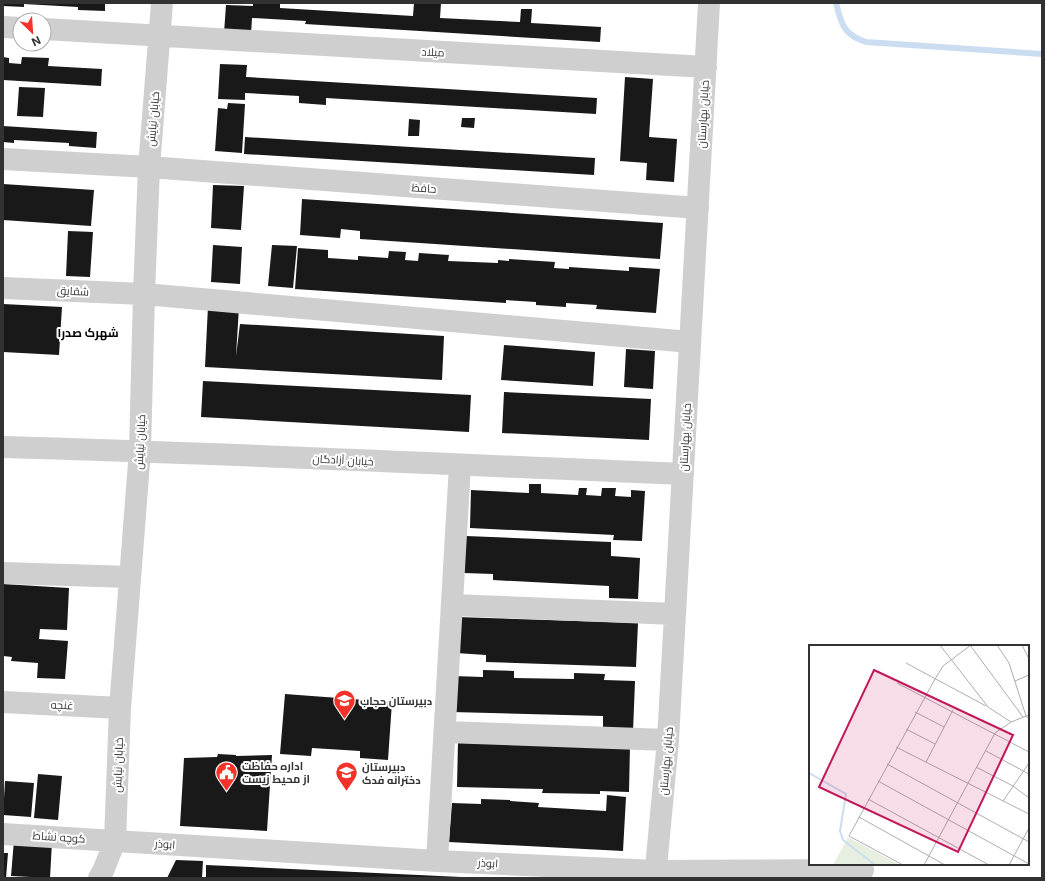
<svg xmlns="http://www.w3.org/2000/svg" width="1045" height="881" viewBox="0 0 1045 881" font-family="Inter,Cairo,sans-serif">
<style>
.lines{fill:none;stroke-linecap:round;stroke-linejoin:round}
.stream{stroke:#cbddf0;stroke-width:6}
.building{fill:#191919}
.minor{stroke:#cfcfcf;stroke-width:22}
.labels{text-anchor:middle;stroke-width:4;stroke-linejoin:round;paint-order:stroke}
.street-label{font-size:11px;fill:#323232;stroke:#fff}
.poi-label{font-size:11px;font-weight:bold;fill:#323232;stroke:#fff;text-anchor:start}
.neighbourhood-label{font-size:12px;font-weight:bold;fill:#000;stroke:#fff}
.inset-river{fill:none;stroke:#cbddf0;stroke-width:2}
.inset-road{fill:none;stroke:#adadad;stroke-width:1}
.view{fill:#c2185b;fill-opacity:0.15;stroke:#c2185b;stroke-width:2}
.inset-edge{fill:none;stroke:#323232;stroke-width:2}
</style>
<rect width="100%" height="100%" fill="#fff"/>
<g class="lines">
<!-- stream -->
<path class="stream" d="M836,3C841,24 844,35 866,42L1042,54"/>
</g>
<!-- building -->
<path class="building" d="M3,3H105V11L78,10V7L24,4V7L3,6Z
M253,3H280V8L413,16L414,3H441L440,18L520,22L521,9H532L531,23L601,27L600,42L305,24L306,21L252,18L251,34L224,33L226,5L253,6Z
M3,57L9,58V63L21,64L22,57L49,58L48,66L102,69L101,86L3,80Z
M220,64L247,65L246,77L597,98L596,114L326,98V105L299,103V96L245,93V100L218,99Z
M625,77L653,79L649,137L677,139L674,182L646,180L647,163L620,161Z
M19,87L45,88L43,117L17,116Z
M228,103L245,104L242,153L215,151L218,108L227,109Z
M462,118H475L474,128L461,127Z
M409,119L420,120L419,136H408Z
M3,126L97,132L96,148L69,146V143L14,140V143L3,142Z
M245,137L595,158L594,175L244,154Z
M3,184L94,190L91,226L3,220Z
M213,185L244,186L241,230L211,228Z
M302,199L663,223L660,259L360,239V231L341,229L340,238L300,235Z
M68,231L93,232L90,277L66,276Z
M213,245L242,247L240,284L211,282Z
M272,245L297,246L293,288L268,286Z
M298,248L328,250V258L358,260V256L388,258L389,251L406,252L405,260L418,261L419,253L449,255L448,261L498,263V260L509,261V259L555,262L554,268L569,269V267L629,271V267L660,269L656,313L596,309L597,305L566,303V307L536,305V302L506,300V303L295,289Z
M3,304L62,307L59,355L3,352Z
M208,306L239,307L236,356L240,324L444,336L442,380L205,367Z
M504,345L595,352L593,386L501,380Z
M626,349L655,351L653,389L624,387Z
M203,381L471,395L469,432L201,417Z
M504,392L651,399L649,440L502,433Z
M529,484H541V493L578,495L579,488H587L586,495L601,496L602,488H616L615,496L631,497V490L645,491L642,541L613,540L614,535L470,528L471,490L529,493Z
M466,536L611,542V556L640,558L638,599L609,598V586L493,580V574L464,573Z
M3,584L69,588L67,630L40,629L39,639L68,641L65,679L37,678L38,663L11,661L12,657L3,656Z
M457,617L638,623L636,667L486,662V655L456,653Z
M483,670L514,671V678L574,679V673L605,674L604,680L635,681L633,732L603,731V716L452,712L453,676L483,677Z
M285,694L392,702L388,760L360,758V751L312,748L311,756L280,754Z
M458,741L630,746L629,792L600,791V794L542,793L543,789L457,787Z
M218,754L236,755V756L272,755L267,831L180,826L184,758L217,757Z
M38,774L62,776L58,820L34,818Z
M5,781L34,783L31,817L3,815Z
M607,795L626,797L623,851L449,842L452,803L481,804V799L510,800V801L539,803L538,807L606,811Z
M14,840L52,842L50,878L11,876Z
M3,853H8L6,878H3Z
M176,860L203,861L202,878H167Z
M206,865L461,877V878H206Z"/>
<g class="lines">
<!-- minor -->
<path class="minor" d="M3,27L20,28
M44,29L706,67
M3,159L149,167L698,208
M3,288L144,294L690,342
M3,447C230,453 456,465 683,474
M3,573L130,577
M452,605L675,614
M3,702L120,708
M445,732L668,740
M3,834L437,861L656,871L863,870
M437,861L460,465
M99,878L103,871L115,841L120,708L140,450L144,294L149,167L162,3
M655,878L668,740L709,3"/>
</g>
<!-- icons -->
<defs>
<symbol id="school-pin" viewBox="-11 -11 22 30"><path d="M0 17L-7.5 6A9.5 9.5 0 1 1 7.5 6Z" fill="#f43229" stroke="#fff"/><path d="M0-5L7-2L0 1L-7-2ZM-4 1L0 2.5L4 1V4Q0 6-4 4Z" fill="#fff"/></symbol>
<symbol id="civic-pin" viewBox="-11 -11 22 30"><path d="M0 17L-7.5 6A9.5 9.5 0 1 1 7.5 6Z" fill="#f43229" stroke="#fff"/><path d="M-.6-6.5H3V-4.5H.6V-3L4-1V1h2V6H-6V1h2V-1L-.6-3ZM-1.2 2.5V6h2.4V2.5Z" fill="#fff"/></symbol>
</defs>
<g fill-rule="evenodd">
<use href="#school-pin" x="332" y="688" width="25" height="34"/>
<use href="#civic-pin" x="214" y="760" width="25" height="34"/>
<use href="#school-pin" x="334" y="760" width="25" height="34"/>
</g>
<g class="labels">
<!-- street labels -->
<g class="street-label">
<text transform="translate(433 52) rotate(3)" y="4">میلاد</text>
<text transform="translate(703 114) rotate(-87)" y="4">خیابان بهارستان</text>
<text transform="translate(153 119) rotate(-85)" y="4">خیابان نیایش</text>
<text transform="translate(424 188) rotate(4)" y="4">حافظ</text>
<text transform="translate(73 291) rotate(3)" y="4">شقایق</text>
<text transform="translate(685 437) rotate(-87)" y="4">خیابان بهارستان</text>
<text transform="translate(140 442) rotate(-87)" y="4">خیابان نیایش</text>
<text transform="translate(343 460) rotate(3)" y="4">خیابان آزادگان</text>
<text transform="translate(62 705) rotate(3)" y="4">غنچه</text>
<text transform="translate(666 761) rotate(-85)" y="4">خیابان بهارستان</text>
<text transform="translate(118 765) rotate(-88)" y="4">خیابان نیایش</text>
<text transform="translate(59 837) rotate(4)" y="4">کوچه نشاط</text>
<text transform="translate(165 844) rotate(4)" y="4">ابوذر</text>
<text transform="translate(488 863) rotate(3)" y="4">ابوذر</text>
</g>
<!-- poi labels -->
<g class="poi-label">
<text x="360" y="705">دبیرستان حجاب</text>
<text x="242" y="770">اداره حفاظت<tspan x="242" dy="13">از محیط زیست</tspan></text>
<text x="362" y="771">دبیرستان<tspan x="362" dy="13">دخترانه فدک</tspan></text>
</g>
<!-- neighbourhood labels -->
<g class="neighbourhood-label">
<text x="88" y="337">شهرک صدرا</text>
</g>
</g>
<!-- overview -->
<g transform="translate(809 645)">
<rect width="220" height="220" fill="#fff"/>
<path d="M39,192L91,220H24Z" fill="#e6efe0"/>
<path class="inset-river" d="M0,128L37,149L31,186L34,195L66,220"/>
<path class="inset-road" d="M131,0L179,62L202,77M161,0L214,72M188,0L200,18L217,71L220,74M213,0L220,14M97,18L177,61M206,36L220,30M88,38L220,107M106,67L135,82M97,84L126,99M87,102L220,169M177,106L220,129M117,117L144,65M78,119L220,197M167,122L204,141L220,153M69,136L220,219M59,154L180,220M194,156L220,118M50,172L136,220M94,220L40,191L126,34L134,21L162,0M115,220L186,88L202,77L220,70M200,220L220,183"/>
<path class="view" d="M65,25L204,90L149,207L10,142Z"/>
<rect width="220" height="220" class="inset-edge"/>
</g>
<!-- border -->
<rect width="1045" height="881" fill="none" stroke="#323232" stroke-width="8"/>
<!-- north arrow -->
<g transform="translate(32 32) rotate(155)"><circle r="19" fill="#ffffff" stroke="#adadad"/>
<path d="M0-3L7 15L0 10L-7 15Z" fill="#f43229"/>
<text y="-6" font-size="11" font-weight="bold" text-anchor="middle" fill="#323232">N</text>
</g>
</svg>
